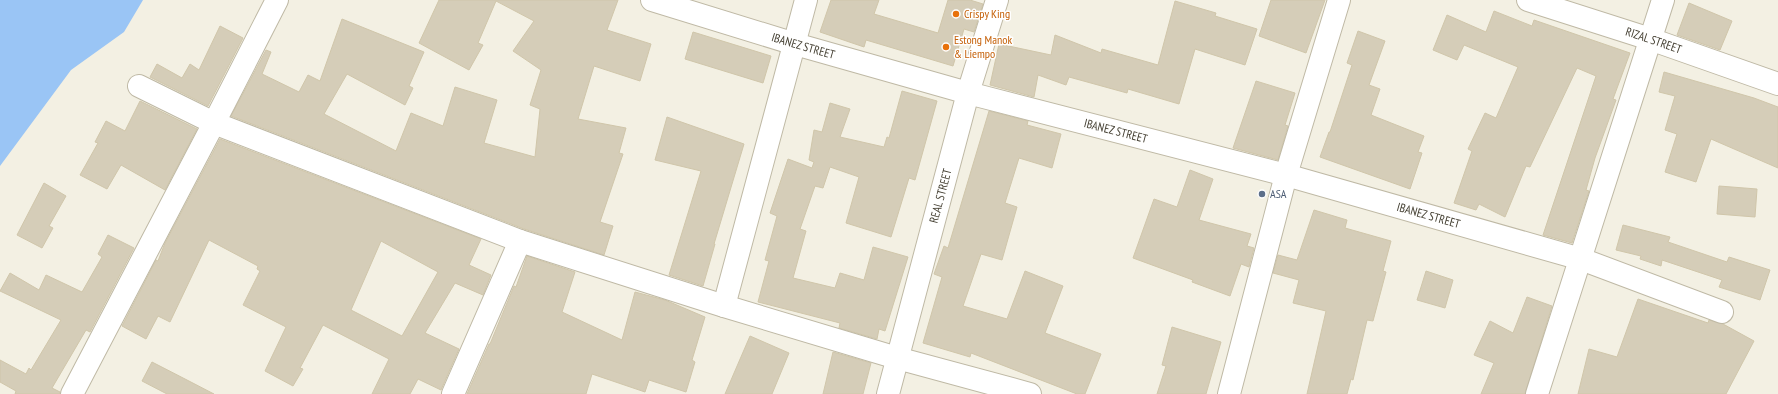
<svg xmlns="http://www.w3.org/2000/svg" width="1778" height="394" viewBox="0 0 1778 394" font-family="'PT Sans Narrow',sans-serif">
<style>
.water{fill:#9ac5f5}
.building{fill:#d5cdb8;stroke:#d0c6aa;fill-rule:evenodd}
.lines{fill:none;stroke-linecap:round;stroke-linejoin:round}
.minor-casing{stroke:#bfb9a5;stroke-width:24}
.tertiary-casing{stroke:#bfb9a5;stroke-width:24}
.minor{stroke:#fff;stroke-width:22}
.tertiary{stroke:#fff;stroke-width:22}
.food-dot{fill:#e8710a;stroke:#fff;stroke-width:1.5}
.service-dot{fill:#5c6f8a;stroke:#fff;stroke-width:1.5}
.labels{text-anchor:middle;stroke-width:3;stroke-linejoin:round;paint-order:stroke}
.food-label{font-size:12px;fill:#c56008;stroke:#fff;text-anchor:start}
.street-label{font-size:12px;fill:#454033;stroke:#fff}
.service-label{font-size:12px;fill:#4e5e75;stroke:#fff;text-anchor:start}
</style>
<rect width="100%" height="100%" fill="#f3f0e3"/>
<!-- water -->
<path class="water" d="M0,0H143L124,32L71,70L0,166Z"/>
<!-- building -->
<path class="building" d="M439,0H618L607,30L651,44L640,81L594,66L578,119L626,128L619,153L623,154L600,222L613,226L604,255L524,229L231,116L266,50L271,52L262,74L299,92L308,75L320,81L342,19L424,52L409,86L413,88L405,105L347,74L324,114L396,151L411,113L443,126L455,87L497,100L484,143L535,157L540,109L530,105L541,70L513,51L534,21L496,1L478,43L483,45L469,70L419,43Z
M831,0H879L874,14L938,33L948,0H970L983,4L974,32L964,29L953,66L866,40L864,47L820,32Z
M1271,0H1325L1306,53L1259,36Z
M1175,1L1216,13L1215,16L1257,29L1245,65L1195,49L1179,104L1128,89L1127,93L1069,77L1066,85L1038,75L1034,97L990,85L999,44L1051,55L1055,35L1101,53L1102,49L1158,65Z
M1689,3L1732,21L1720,50L1677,35Z
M1494,11L1532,26L1534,20L1630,53L1613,99L1616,100L1595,158L1586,190L1589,191L1572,243L1543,235L1596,76L1577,68L1530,167L1526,166L1505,217L1479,204L1476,210L1454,203L1472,151L1468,149L1485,113L1496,118L1518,67L1464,45L1457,60L1433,50L1447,15L1486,32Z
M220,26L243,38L208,106L150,77L157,64L182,78L190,64L199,70Z
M1358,31L1385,41L1369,85L1380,89L1371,115L1424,136L1418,152L1422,153L1410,189L1320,157L1329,132H1330L1352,65L1347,63Z
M693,32L771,56L763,83L685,59Z
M1664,72L1754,98L1778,107V168L1711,139L1696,182L1665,172L1677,134L1665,130L1675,96L1659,92Z
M1256,81L1295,93L1285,125L1288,126L1278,160L1233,148Z
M902,91L937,101L915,180L909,178L891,237L846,223L859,177L830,167L823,188L815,186L800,229L806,231L793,278L835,288L840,273L864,280L873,247L908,257L885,331L879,329L877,339L839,328L840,323L758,302L769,261L765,260L777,216L770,213L788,159L812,168L814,162L809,160L814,130L822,132L830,103L850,109L840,137L884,147L887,137L889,138Z
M140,101L197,129L165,190L121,165L107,189L80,175L98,143L95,142L106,121L125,131Z
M989,111L1028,121L1027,125L1061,134L1052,168L1019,158L1005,203L1017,207L1002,260L981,254L963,306L1007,319L1025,271L1063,286L1045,333L1101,354L1085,394H1077L971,353L970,357L923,343L942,277L934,274L944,246L948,248Z
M667,117L744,144L714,244H715L703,286L669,275L701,171L655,160Z
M220,139L481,239L469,265L491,275L483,295L455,283L425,333L459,349L441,390L418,379L410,394H372L389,359L323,325L300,368L303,369L293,386L265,371L286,327L243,305L260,271L257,269L258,266L209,240L170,322L158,316L146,339L122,326L156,260L158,261L165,243ZM381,241L438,272L402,336L351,310Z
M1190,170L1213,179L1199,220L1251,234L1247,246L1254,248L1249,267L1241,264L1230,296L1192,282L1193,280L1133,258L1154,199L1177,207Z
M44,183L66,196L49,226L53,228L42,248L17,235Z
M1719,186L1757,189L1755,217L1717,214Z
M1314,210L1347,220L1345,228L1391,241L1383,271L1386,272L1373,321L1367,320L1353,380L1351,379L1347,394H1307L1326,311L1293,303L1299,280L1273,273L1278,255L1297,260Z
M1623,225L1670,237L1668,242L1727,262L1729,257L1770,270L1760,300L1719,287L1722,280L1662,260L1661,266L1640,259L1641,256L1616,250Z
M108,235L134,248L90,332L86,330L52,388L60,392V394H15L16,391L0,382V360L26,374L29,368L31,370L61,320L0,291L10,273L39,290L46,275L82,292L102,257L98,254Z
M527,256L575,272L562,312L622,340L635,292L665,300L705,317L692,360L695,362L686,392L649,380L645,392L592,374L586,394H467L489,344H490L514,286L516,287Z
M1426,271L1453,280L1445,308L1417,300Z
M1527,297L1552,306L1525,394H1481L1494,363L1474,355L1490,321L1513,333Z
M1638,299L1708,323L1709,320L1723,324L1754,341L1726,394H1578L1589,349L1617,357Z
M1172,327L1221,342L1206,394H1157L1166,366L1162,365Z
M750,336L789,353L772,394H725Z
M833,352L871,363L863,394H823Z
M152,362L187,380L214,394H167L142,381Z"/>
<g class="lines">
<defs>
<g id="minor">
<path id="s1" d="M652,0L795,44L968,93L1286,175L1581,259L1722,312"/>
<path id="s2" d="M1528,0L1650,39L1778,84"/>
<path d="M139,86L214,123L520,241L724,306L897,358L1030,394"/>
<path d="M724,306L806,0"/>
<path d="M72,394L214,123L277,0"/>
<path d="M453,394L520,241"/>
<path id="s3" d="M888,394L968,93L997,0"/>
<path d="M1229,394L1286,175L1339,0"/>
</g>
<path id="tertiary" d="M1537,394L1663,0"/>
</defs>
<!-- minor casing -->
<use href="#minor" class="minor-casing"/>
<!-- tertiary casing -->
<use href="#tertiary" class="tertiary-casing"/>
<!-- minor -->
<use href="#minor" class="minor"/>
<!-- tertiary -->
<use href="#tertiary" class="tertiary"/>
</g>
<!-- markers -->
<g class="food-dot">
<circle cx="956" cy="14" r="4"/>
<circle cx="946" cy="47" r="4"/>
</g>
<circle class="service-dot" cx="1262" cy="194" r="4"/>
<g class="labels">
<!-- food labels -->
<g class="food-label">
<text x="964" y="18">Crispy King</text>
<text x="954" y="44">Estong Manok<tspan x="954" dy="14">&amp; Liempo</tspan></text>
</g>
<!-- street labels -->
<g class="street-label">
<text dy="4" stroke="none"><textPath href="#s2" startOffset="132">RIZAL STREET</textPath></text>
<text dy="4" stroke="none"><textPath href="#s1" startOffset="158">IBANEZ STREET</textPath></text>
<text dy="4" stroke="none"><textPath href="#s1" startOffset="482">IBANEZ STREET</textPath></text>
<text dy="4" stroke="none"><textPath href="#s3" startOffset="205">REAL STREET</textPath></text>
<text dy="4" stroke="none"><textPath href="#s1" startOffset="806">IBANEZ STREET</textPath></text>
</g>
<!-- service labels -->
<g class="service-label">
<text x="1270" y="198">ASA</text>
</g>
</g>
</svg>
